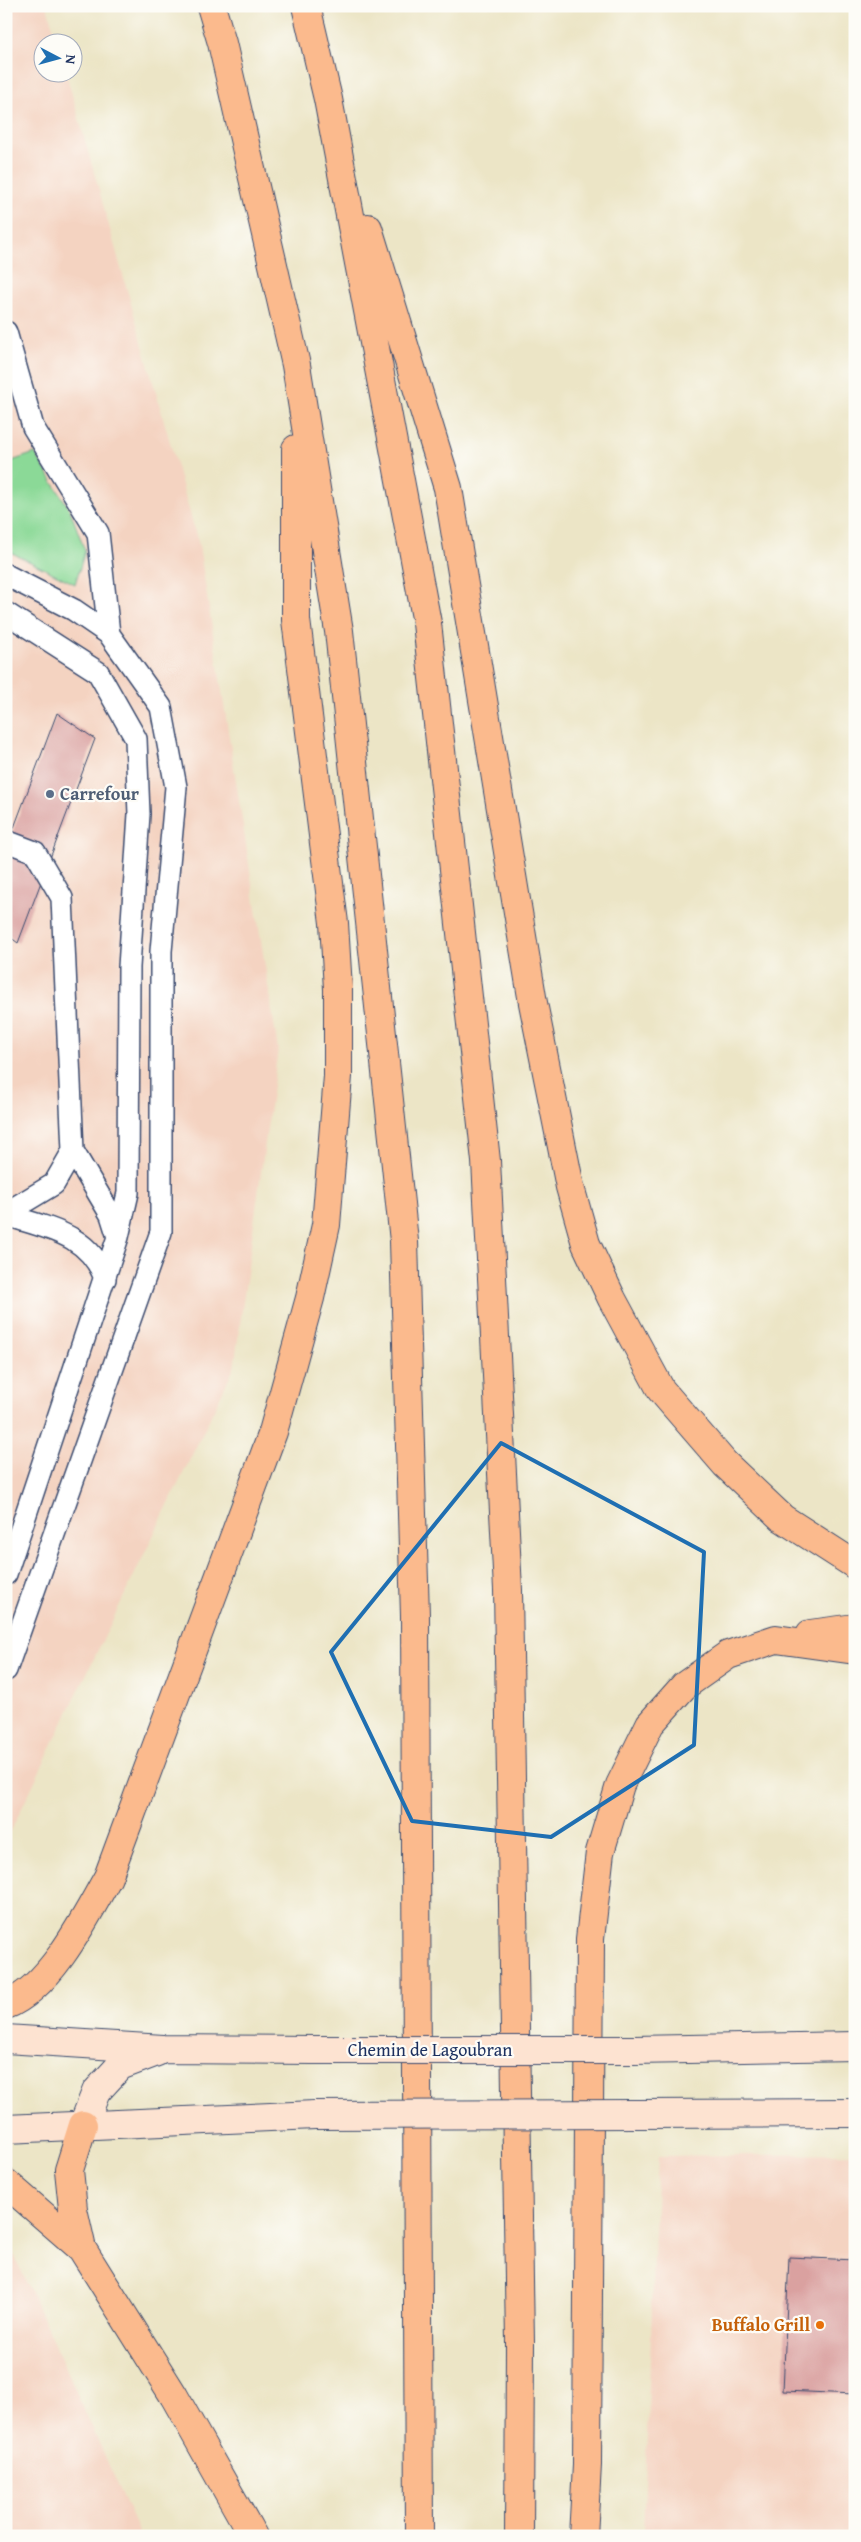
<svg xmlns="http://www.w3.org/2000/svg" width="861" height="2542" viewBox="0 0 861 2542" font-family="'Gentium Book Plus',serif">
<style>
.built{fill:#f4d3c1}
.green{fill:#8bd997;stroke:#53847a}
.building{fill:#daa1a0}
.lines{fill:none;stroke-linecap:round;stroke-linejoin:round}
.lane-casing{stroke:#3a4a6e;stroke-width:24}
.secondary-casing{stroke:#3a4a6e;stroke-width:30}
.highway-casing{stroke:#3a4a6e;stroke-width:30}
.lane{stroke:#fff;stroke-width:21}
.secondary{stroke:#fde3d1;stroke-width:28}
.highway{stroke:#fbba8d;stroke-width:28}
.secondary-bridge-casing{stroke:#3a4a6e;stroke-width:30;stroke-linecap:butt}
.secondary-bridge{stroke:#fde3d1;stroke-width:28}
.marked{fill:none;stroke:#1f6fb2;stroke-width:4;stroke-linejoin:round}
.service-dot{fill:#5c6f8a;stroke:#fdfcf7;stroke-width:2}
.food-dot{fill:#e8710a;stroke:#fdfcf7;stroke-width:2}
.labels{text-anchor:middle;stroke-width:4.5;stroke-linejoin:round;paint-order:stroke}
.service-label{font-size:18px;font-weight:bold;fill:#4e5e75;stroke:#fdfcf7;text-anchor:start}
.street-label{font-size:18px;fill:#1b2f5e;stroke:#fdfcf7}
.food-label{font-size:18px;font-weight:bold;fill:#c56008;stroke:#fdfcf7;text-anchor:end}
</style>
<rect width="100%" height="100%" fill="#fdfcf7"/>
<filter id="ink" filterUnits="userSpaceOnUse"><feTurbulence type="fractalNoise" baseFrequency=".02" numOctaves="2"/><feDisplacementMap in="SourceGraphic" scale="10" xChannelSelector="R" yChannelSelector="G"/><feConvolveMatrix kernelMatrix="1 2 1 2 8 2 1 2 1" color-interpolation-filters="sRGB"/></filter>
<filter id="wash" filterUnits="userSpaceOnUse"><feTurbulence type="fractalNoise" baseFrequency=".0096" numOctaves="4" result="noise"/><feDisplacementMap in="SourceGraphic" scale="20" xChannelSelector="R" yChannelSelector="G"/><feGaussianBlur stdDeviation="1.12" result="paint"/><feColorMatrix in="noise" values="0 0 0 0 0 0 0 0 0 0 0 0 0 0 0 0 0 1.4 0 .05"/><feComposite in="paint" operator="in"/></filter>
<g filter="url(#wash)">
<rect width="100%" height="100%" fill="#ece5c6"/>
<!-- built -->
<path class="built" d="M6,6H47L57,42H42V72L66,73L199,545L278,1049L234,1368L6,1841V550L75,584L35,453L6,463Z
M855,2154V2536H643L658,2156Z
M6,2237L141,2536H6Z"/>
<!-- green -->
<path class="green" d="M35,453L70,510L85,551L75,584L6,550V463Z"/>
<g id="blocks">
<!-- building -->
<path class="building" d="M57,713L95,739L18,943L6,934V849Z
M789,2257L855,2260V2394L783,2391Z"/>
</g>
</g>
<g filter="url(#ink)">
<use href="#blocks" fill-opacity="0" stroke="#3a4a6e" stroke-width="1"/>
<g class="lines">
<defs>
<path id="lane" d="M6,332L33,427L98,533L109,634
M6,575L74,610L109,634L161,707L176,787L161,951V1232L6,1670
M6,613L98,672L136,739L139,814L129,967L128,1193L118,1237L6,1574
M6,841L35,852L62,898L73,1151L111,1215L118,1237
M6,1213L54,1184L73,1151
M6,1215C47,1228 90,1234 105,1279"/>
<path id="secondary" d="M6,2039L163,2049L314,2050
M634,2050L855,2046
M635,2114L855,2113
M83,2125L96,2092L120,2066L157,2052
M6,2129L315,2115"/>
<path id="highway" d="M211,6L222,43L296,365L339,631L404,1241L415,1616L419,2536
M306,6L328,99L427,623L486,1161L508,1590L520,2343L519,2536
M368,228L448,488L533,1003L570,1187L586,1244L612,1299L661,1390L725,1464L782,1518L855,1565
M810,1634L855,1628
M6,2005C50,1988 86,1917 108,1877L273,1432L310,1298L326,1225L338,1076V989L334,923L296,620V449
M6,2183L82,2249L174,2396L253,2536
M82,2249L73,2209L69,2170L83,2125
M583,2536L587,2465L590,1939L600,1852L620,1785L650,1724L684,1686L728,1655L776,1639L855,1650"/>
</defs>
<!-- lane casing -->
<use href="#lane" class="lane-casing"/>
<!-- secondary casing -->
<use href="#secondary" class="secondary-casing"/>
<!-- highway casing -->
<use href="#highway" class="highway-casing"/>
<!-- lane -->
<use href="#lane" class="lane"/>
<!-- secondary -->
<use href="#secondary" class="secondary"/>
<!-- highway -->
<use href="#highway" class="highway"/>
<defs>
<path id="secondary-bridge" d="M314,2050H634
M315,2115L635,2114"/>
</defs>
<!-- secondary-bridge casing -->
<use href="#secondary-bridge" class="secondary-bridge-casing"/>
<!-- secondary-bridge -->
<use href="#secondary-bridge" class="secondary-bridge"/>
</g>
</g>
<!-- marked area -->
<path class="marked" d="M501,1443L704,1552L694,1745L551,1837L412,1821L331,1652Z"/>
<!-- markers -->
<circle class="service-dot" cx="50" cy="794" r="5"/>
<circle class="food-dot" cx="820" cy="2325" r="5"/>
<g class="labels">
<!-- service labels -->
<g class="service-label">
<text x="60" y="800">Carrefour</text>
</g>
<!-- street labels -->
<g class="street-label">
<text x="430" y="2056">Chemin de Lagoubran</text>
</g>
<!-- food labels -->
<g class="food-label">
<text x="810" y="2331">Buffalo Grill</text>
</g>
</g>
<!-- margin -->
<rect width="861" height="2542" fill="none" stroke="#fdfcf7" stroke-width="25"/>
<!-- north arrow -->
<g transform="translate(58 58) rotate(96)"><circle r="24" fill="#fdfcf7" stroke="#a3aaba"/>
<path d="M0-4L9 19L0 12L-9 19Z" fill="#1f6fb2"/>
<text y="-8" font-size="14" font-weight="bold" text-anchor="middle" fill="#1b2f5e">N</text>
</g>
</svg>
